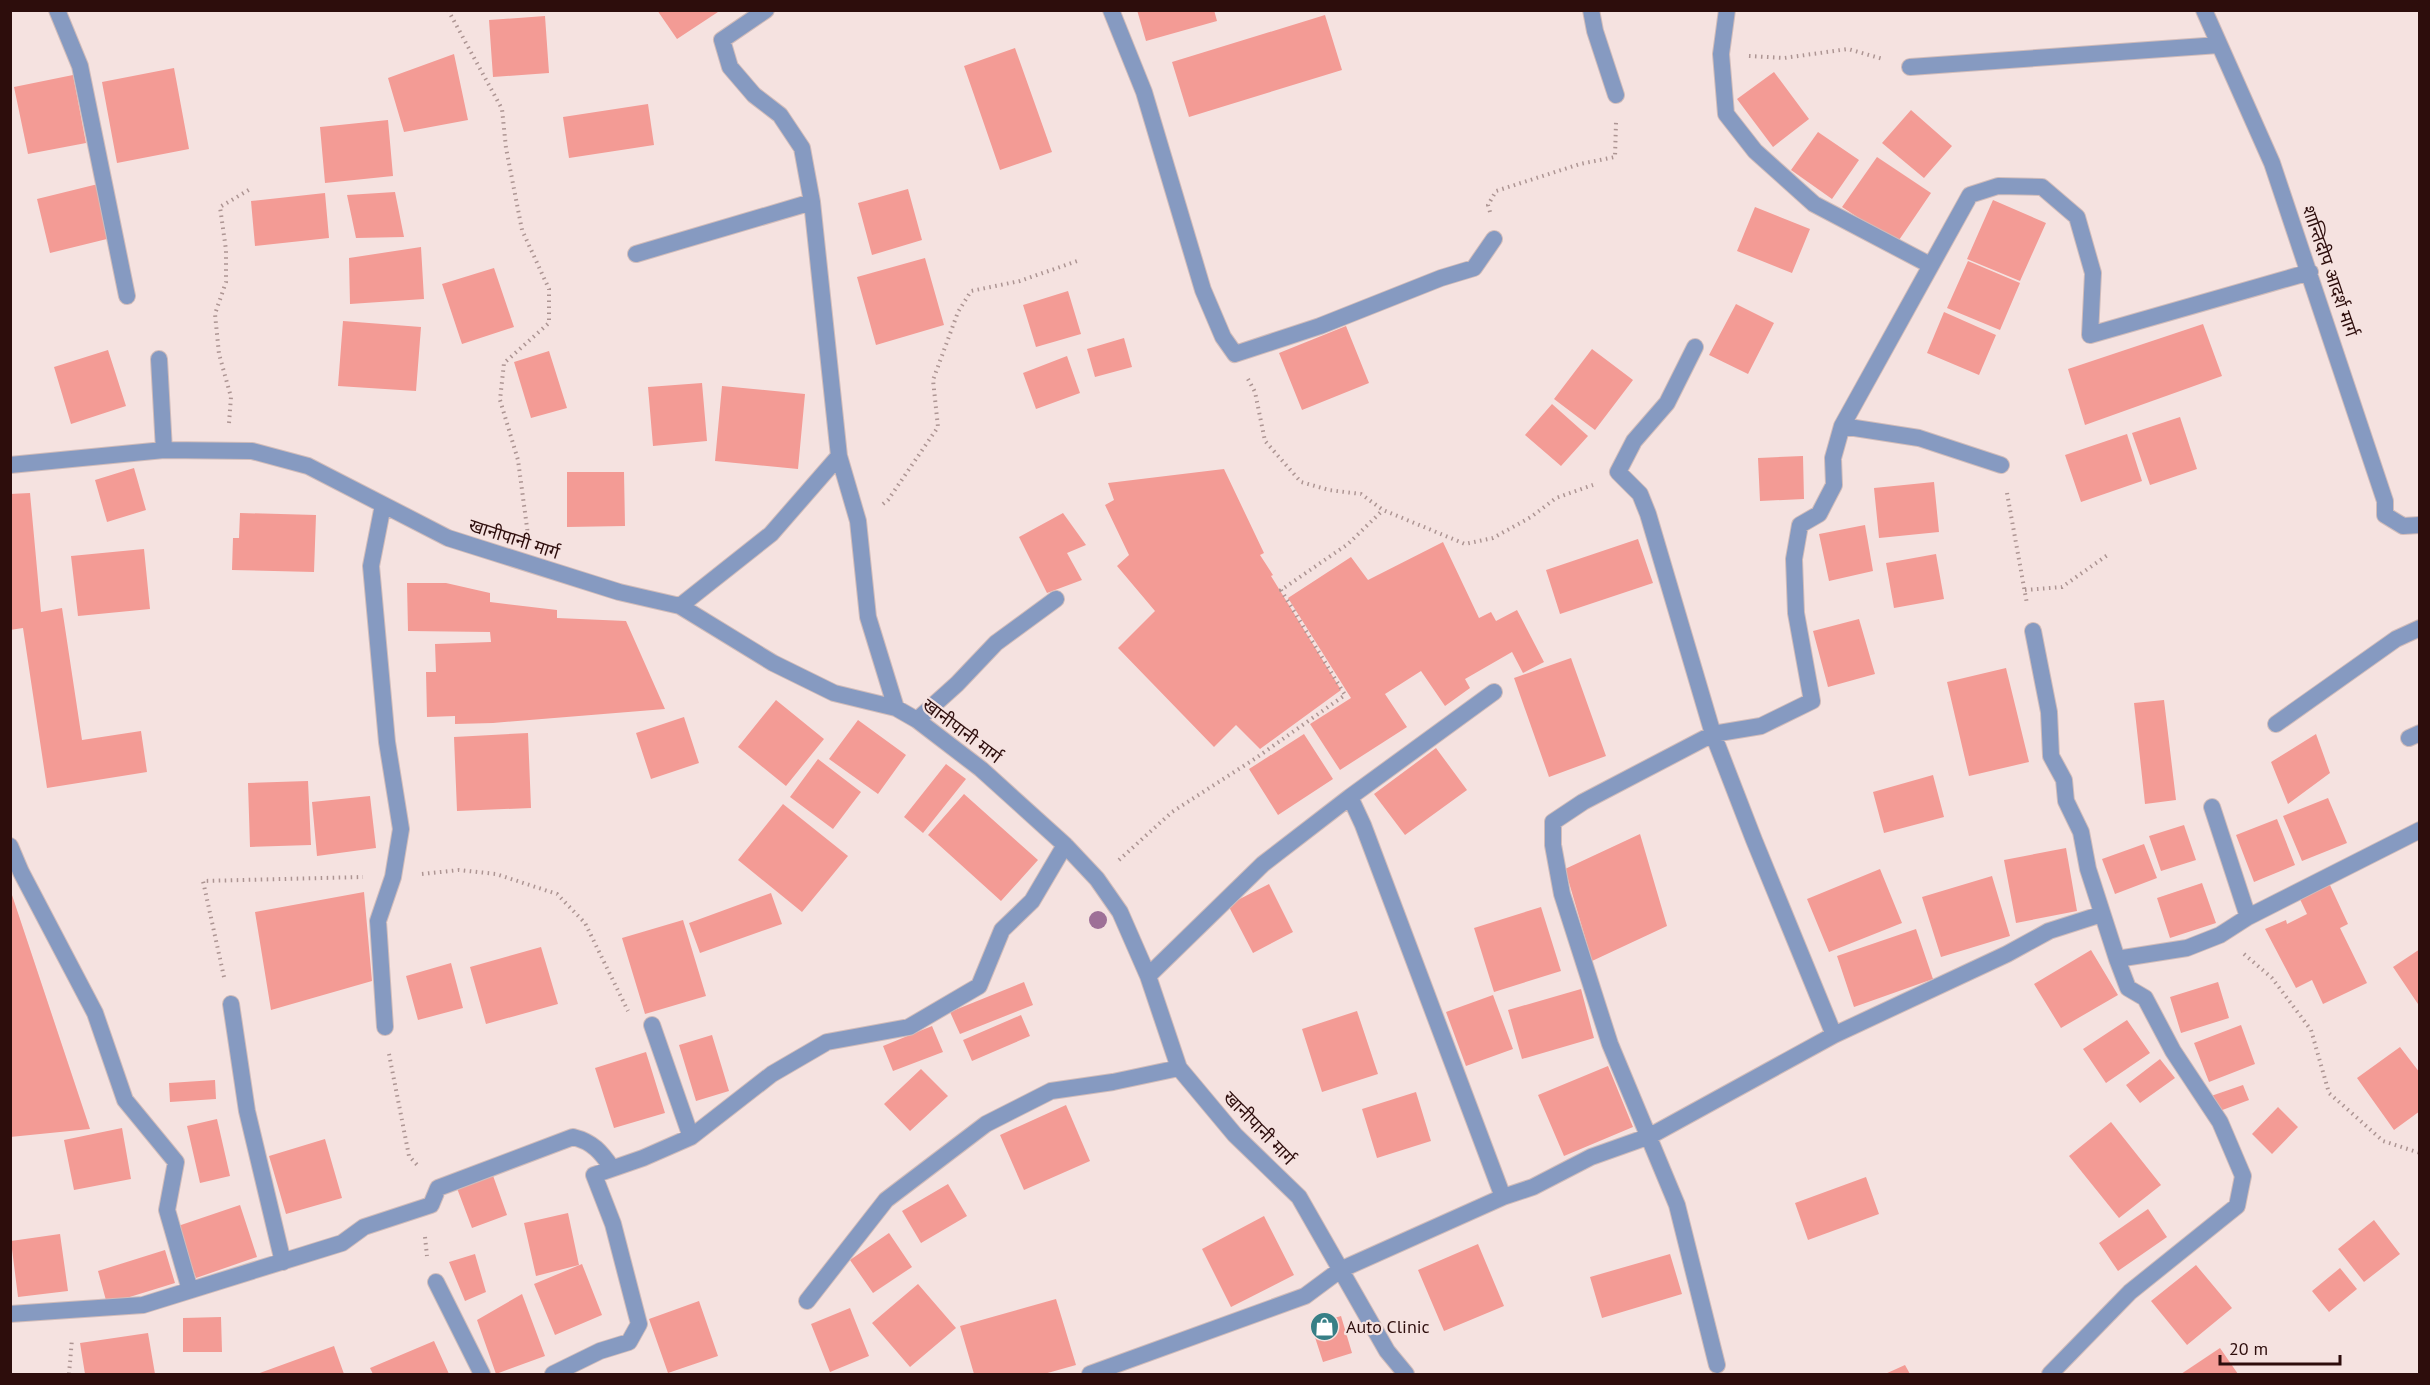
<svg xmlns="http://www.w3.org/2000/svg" width="2430" height="1385" viewBox="0 0 2430 1385" font-family="'PT Sans','Noto Sans Devanagari',sans-serif">
<style>
.building{fill:#f39b95}
.lines{fill:none;stroke-linecap:round;stroke-linejoin:round}
.minor-casing{stroke:#d1bcba;stroke-width:18}
.path{stroke:#ad9593;stroke-width:4;stroke-dasharray:1.5 4.5;stroke-linecap:butt}
.minor{stroke:#869ac1;stroke-width:16}
.tree{fill:#9e7097}
.labels{text-anchor:middle;stroke-width:4.5;stroke-linejoin:round;paint-order:stroke}
.street-label{font-size:18px;fill:#2d0d0c;stroke:#f5e2e0}
.poi-label{font-size:18px;fill:#2d0d0c;stroke:#f5e2e0;text-anchor:start}
</style>
<rect width="100%" height="100%" fill="#f5e2e0"/>
<!-- building -->
<path class="building" d="M657,10H721L677,39Z
M1137,10H1214L1217,21L1146,41Z
M1325,15L1342,70L1189,117L1172,62Z
M545,16L549,73L493,77L489,20Z
M1015,48L1052,152L1000,170L964,66Z
M454,54L468,120L404,132L388,78Z
M174,68L189,149L117,163L102,82Z
M1774,72L1809,119L1773,147L1737,99Z
M73,75L86,143L28,154L14,87Z
M648,104L654,145L569,158L563,117Z
M1911,110L1952,146L1924,178L1882,143Z
M388,120L393,176L325,183L320,127Z
M1818,132L1859,160L1832,199L1791,170Z
M1877,157L1931,193L1897,243L1842,207Z
M98,184L111,238L50,253L37,199Z
M908,189L922,240L872,255L858,203Z
M395,192L404,237L356,238L347,195Z
M325,193L329,238L255,246L251,201Z
M1993,200L2046,223L2020,281L1967,259Z
M1755,207L1810,229L1792,273L1737,251Z
M421,247L424,299L350,304L349,258Z
M925,258L944,325L876,345L857,277Z
M1968,261L2020,283L2000,330L1947,308Z
M494,268L514,327L462,344L442,284Z
M1068,291L1081,334L1036,347L1023,305Z
M1736,304L1774,323L1748,374L1709,355Z
M1944,312L1996,335L1979,375L1927,353Z
M343,321L421,327L416,391L338,386Z
M2203,324L2222,376L2085,425L2068,369Z
M1346,326L1369,383L1302,410L1279,353Z
M1124,338L1132,367L1095,377L1087,349Z
M1592,349L1633,380L1595,430L1554,399Z
M108,350L126,406L71,424L54,367Z
M549,351L567,408L531,418L514,362Z
M1067,356L1080,393L1036,409L1023,373Z
M702,383L707,441L653,446L648,387Z
M722,386L805,394L798,469L715,461Z
M1552,404L1588,436L1561,466L1525,435Z
M2180,417L2197,469L2150,485L2132,433Z
M2127,434L2142,481L2081,502L2065,455Z
M1803,456L1804,499L1760,501L1758,458Z
M134,468L146,510L107,522L95,480Z
M1224,469L1264,553L1260,555L1273,575L1271,576L1341,690L1260,749L1236,725L1214,747L1118,648L1155,611L1117,566L1129,555L1105,505L1114,500L1108,483Z
M567,472H624L625,526L567,527Z
M1934,482L1939,532L1879,538L1874,488Z
M30,493L41,612L62,608L82,740L141,731L147,772L47,788L23,628L10,630V494Z
M240,513L316,515L314,572L232,570L233,538H239Z
M1063,513L1086,545L1067,553L1082,580L1047,593L1019,537Z
M1865,525L1873,571L1829,581L1819,534Z
M1638,539L1653,583L1560,614L1546,570Z
M1443,542L1479,618L1491,612L1496,621L1517,610L1544,662L1523,673L1512,652L1465,679L1470,688L1445,706L1421,671L1385,694L1407,727L1340,770L1310,724L1351,698L1288,598L1351,557L1368,580Z
M144,549L150,609L78,616L71,556Z
M1936,554L1944,599L1894,608L1886,563Z
M407,583H446L490,593V602L557,610V618L626,621L665,709L493,723L455,724V716L427,717L426,672H436L435,644L491,642L490,632L408,631Z
M1859,619L1875,674L1828,687L1813,631Z
M1571,658L1606,756L1549,777L1514,678Z
M2006,668L2029,762L1969,776L1947,682Z
M776,700L824,739L786,786L738,747Z
M2164,700L2176,800L2145,804L2134,703Z
M684,717L699,763L651,779L636,733Z
M858,720L906,755L878,794L829,759Z
M528,733L531,808L457,811L454,737Z
M1304,734L1333,779L1278,815L1249,769Z
M2316,734L2330,773L2288,804L2271,762Z
M1436,748L1467,790L1405,835L1374,794Z
M818,759L861,792L833,829L790,797Z
M946,764L966,779L923,833L904,817Z
M1933,775L1944,817L1884,833L1873,792Z
M308,781L311,845L250,847L248,783Z
M964,794L1038,860L1001,901L928,835Z
M370,796L376,848L317,856L312,802Z
M2328,798L2347,843L2302,861L2283,816Z
M783,804L848,856L802,912L738,860Z
M2277,819L2295,865L2254,882L2236,835Z
M2184,825L2196,860L2161,871L2149,836Z
M1640,834L1667,926L1592,961L1565,869Z
M2144,844L2157,878L2115,894L2102,859Z
M2066,848L2077,911L2016,923L2004,860Z
M1880,869L1902,923L1829,952L1807,899Z
M1992,876L2010,936L1941,957L1922,897Z
M2202,883L2216,923L2170,938L2157,898Z
M2329,883L2348,924L2340,928L2367,983L2323,1004L2312,980L2296,988L2265,929L2286,920L2287,924L2307,914L2299,897Z
M1269,884L1293,932L1253,953L1228,905Z
M11,892L90,1129L10,1137Z
M364,892L372,981L271,1010L255,912Z
M771,893L782,924L700,953L689,923Z
M1541,907L1561,971L1494,992L1474,928Z
M683,920L706,996L645,1014L622,938Z
M1916,929L1933,979L1854,1007L1837,956Z
M541,947L558,1004L486,1024L470,967Z
M2420,949V1007L2393,967Z
M2091,950L2118,995L2061,1028L2034,984Z
M451,963L463,1008L418,1020L406,976Z
M1024,982L1033,1005L960,1034L950,1012Z
M2218,982L2229,1018L2181,1033L2170,997Z
M1581,989L1594,1038L1522,1059L1508,1010Z
M1493,995L1513,1049L1466,1066L1446,1012Z
M1357,1011L1378,1074L1322,1092L1302,1029Z
M1021,1015L1030,1036L972,1061L963,1040Z
M2127,1020L2150,1053L2106,1083L2083,1049Z
M2241,1025L2255,1064L2209,1082L2194,1043Z
M932,1026L943,1052L893,1071L883,1046Z
M712,1035L729,1091L696,1101L679,1045Z
M2400,1047L2420,1073V1111L2394,1130L2357,1078Z
M646,1052L665,1113L614,1128L595,1068Z
M2160,1059L2175,1078L2140,1103L2126,1085Z
M1608,1066L1633,1127L1564,1156L1538,1095Z
M921,1069L948,1096L910,1131L884,1104Z
M215,1080L216,1099L170,1102L169,1083Z
M2243,1085L2249,1100L2217,1112L2211,1096Z
M1416,1092L1431,1141L1377,1158L1362,1109Z
M1066,1105L1090,1161L1024,1190L1000,1135Z
M2278,1107L2298,1127L2272,1154L2252,1134Z
M217,1119L230,1176L200,1183L187,1126Z
M2111,1122L2161,1185L2119,1218L2069,1156Z
M122,1128L131,1179L74,1190L64,1140Z
M325,1139L342,1198L286,1214L269,1156Z
M491,1170L507,1215L472,1228L455,1183Z
M1866,1177L1879,1214L1808,1240L1795,1203Z
M948,1184L967,1216L921,1243L902,1211Z
M240,1205L257,1257L196,1278L178,1226Z
M2148,1209L2167,1237L2118,1271L2099,1243Z
M568,1213L579,1265L536,1276L524,1223Z
M1264,1216L1294,1275L1231,1307L1202,1249Z
M2374,1220L2400,1254L2364,1282L2338,1249Z
M889,1233L912,1267L873,1293L850,1260Z
M60,1234L68,1291L18,1297L11,1241Z
M1478,1244L1504,1306L1444,1331L1418,1270Z
M165,1250L175,1283L107,1304L98,1271Z
M475,1254L486,1292L465,1301L449,1262Z
M1670,1254L1682,1294L1602,1318L1590,1277Z
M582,1264L602,1315L555,1335L534,1284Z
M2196,1265L2232,1308L2187,1345L2151,1301Z
M2340,1268L2357,1289L2329,1312L2312,1291Z
M918,1284L956,1328L910,1367L872,1323Z
M522,1294L545,1356L496,1374L477,1320Z
M1056,1299L1076,1365L1044,1374H974L960,1326Z
M699,1301L718,1356L668,1373L649,1319Z
M850,1308L869,1356L830,1372L811,1324Z
M1341,1316L1352,1353L1323,1362L1311,1325Z
M221,1317L222,1352H183V1318Z
M148,1333L155,1374H85L80,1343Z
M434,1341L449,1374H373L370,1368Z
M334,1346L344,1374H257Z
M2220,1348L2238,1374H2181Z
M1905,1365L1910,1374H1885Z"/>
<g class="lines">
<defs>
<path id="minor" d="M57,10L80,66L127,296
M766,10L722,40L730,67L754,95L780,115L802,148L812,202L839,456L858,521L868,617L896,708
M1111,10L1144,92L1203,290L1223,337L1235,354L1320,326L1441,278L1474,268L1494,239
M1591,10L1595,31L1616,95
M1727,10L1721,54L1726,114L1755,151L1814,204L1930,265
M2204,10L2272,163L2385,501V515L2403,526L2420,525
M1910,67L2219,45
M636,254L812,202
M1695,347L1667,403L1634,441L1618,472L1640,494L1648,514L1713,734L1754,840L1834,1035
M159,359L164,450
M1842,426L1919,438L2001,465
M10,465L164,450L252,451L308,466L448,538L619,592L680,606L773,663L834,693L896,708L917,720L981,769L1065,845L1097,879L1120,912L1148,976L1179,1068L1235,1135L1299,1197L1387,1351L1406,1374
M383,505L371,566L387,742L401,829L393,877L378,921L385,1027
M680,606L771,534L839,456
M2033,631L2049,712L2051,756L2064,780L2066,801L2081,832L2088,869L2117,959L2128,988L2145,998L2173,1051L2220,1122L2243,1176L2237,1206L2130,1292L2050,1374
M917,720L957,684L996,643L1056,599
M2276,724L2396,639L2420,628
M2409,738L2420,733
M1350,797L1494,692
M2212,807L2248,917
M10,846L21,872L95,1013L125,1100L176,1162L167,1210L190,1290
M2117,959L2187,948L2220,935L2248,917L2420,830
M1148,976L1263,864L1350,797L1363,825L1503,1197
M231,1004L247,1111L283,1262
M652,1025L691,1137
M436,1282L482,1374
M807,1301L886,1200L986,1124L1051,1091L1113,1082L1179,1068
M10,1314L143,1305L342,1243L364,1227L431,1205L438,1188L573,1137C593,1142 601,1152 612,1168
M1717,1365L1677,1205L1610,1044L1562,894L1553,845V822L1583,802L1713,734L1761,726L1812,701L1796,613L1794,559L1800,525L1819,514L1834,485L1833,458L1842,426L1970,195L1998,186L2042,187L2077,217L2093,273L2090,335L2310,272
M553,1374L600,1351L629,1342L639,1324L613,1224L594,1175L643,1158L691,1137L772,1074L827,1042L909,1027L979,986L1002,930L1032,901L1065,845
M1090,1374L1305,1296L1340,1270L1503,1197L1533,1187L1591,1157L1650,1136L1834,1035L2007,954L2049,931L2102,914"/>
</defs>
<!-- minor casing -->
<use href="#minor" class="minor-casing"/>
<!-- path -->
<path class="path" d="M448,10L502,109L506,148L522,230L549,289V323L504,363L500,400L518,460L528,535
M1749,56L1784,58L1848,49L1883,59
M1490,212L1488,205L1496,191L1580,164L1615,157L1616,122
M1248,379L1255,392L1265,441L1301,482L1329,490L1361,494L1383,510L1465,544L1493,538L1531,517L1556,498L1593,485
M229,423L231,397L219,354L215,314L226,282V250L220,207L252,188
M2007,493L2027,604
M883,504L888,500L938,427L933,380L958,312L971,291L1020,281L1077,261
M2025,590L2062,587L2109,554
M1119,860L1172,812L1256,758L1345,695L1281,590L1348,544L1383,510
M422,874L459,870L496,874L557,894L585,923L628,1011
M2244,954L2272,978L2311,1030L2329,1093L2383,1141L2420,1153
M224,977L203,881L363,877
M389,1054L409,1156L419,1167
M425,1237L427,1256
M69,1374L72,1339"/>
<!-- minor -->
<use href="#minor" class="minor"/>
</g>
<!-- trees -->
<circle class="tree" cx="1098" cy="920" r="9"/>
<!-- icons -->
<defs>
<symbol id="shop-disc" viewBox="-11 -11 22 22"><circle r="9.5" fill="#377f86" stroke="#f5e2e0"/><path d="M-5-2.5h2.3a2.7 3.5 0 0 1 5.4 0H5L5.5 6h-11ZM-1.5-2.5h3a1.5 2.3 0 0 0-3 0Z" fill="#fff"/></symbol>
</defs>
<g fill-rule="evenodd">
<use href="#shop-disc" x="1308" y="1310" width="33" height="33"/>
</g>
<g class="labels">
<!-- street labels -->
<g class="street-label">
<text transform="translate(2330 271) rotate(71)" y="6">शान्तिदीप आदर्श मार्ग</text>
<text transform="translate(514 539) rotate(18)" y="6">खानीपानी मार्ग</text>
<text transform="translate(962 731) rotate(37)" y="6">खानीपानी मार्ग</text>
<text transform="translate(1259 1128) rotate(46)" y="6">खानीपानी मार्ग</text>
</g>
<!-- poi labels -->
<g class="poi-label">
<text x="1346" y="1333">Auto Clinic</text>
</g>
</g>
<!-- border -->
<rect width="2430" height="1385" fill="none" stroke="#2d0d0c" stroke-width="24"/>
<!-- scale -->
<path d="M2220 1355v9h120v-9" fill="none" stroke="#2d0d0c" stroke-width="3"/>
<text x="2229" y="1355" font-size="18" fill="#2d0d0c" stroke="#f5e2e0" stroke-width="4.5" paint-order="stroke">20 m</text>
</svg>
